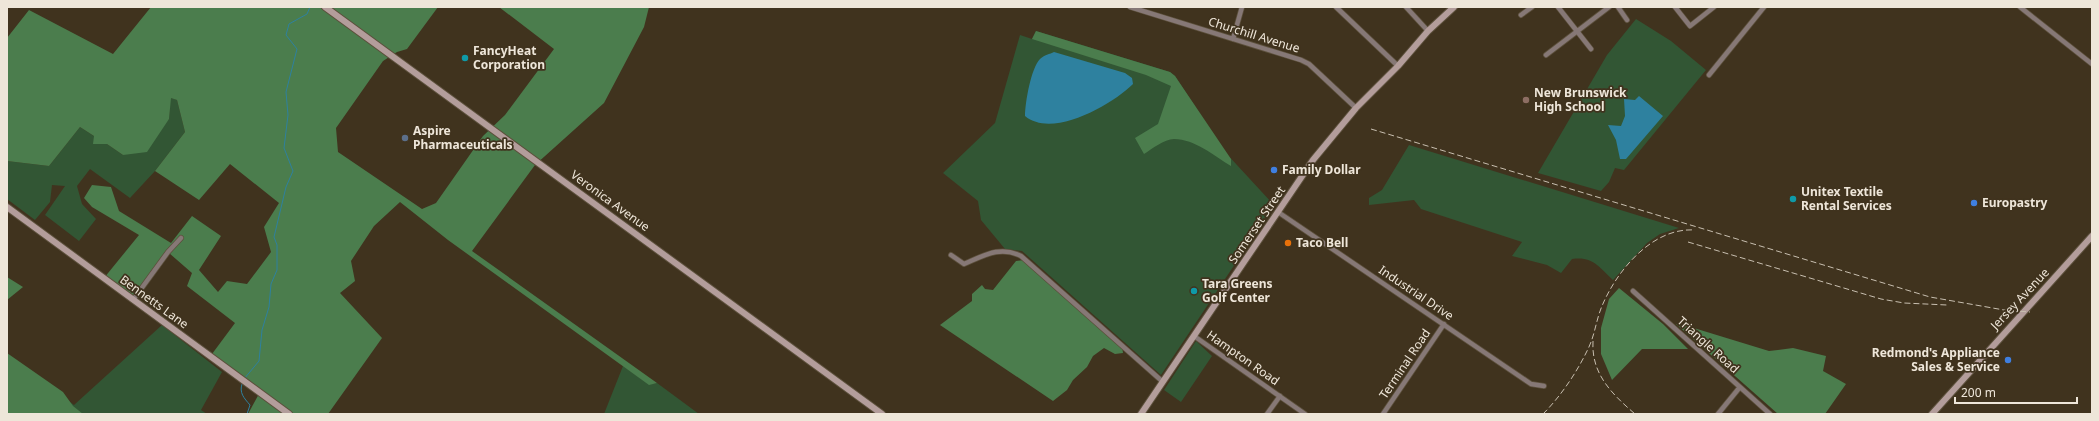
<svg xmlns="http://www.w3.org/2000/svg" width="2099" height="421" viewBox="0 0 2099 421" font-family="'Noto Sans',sans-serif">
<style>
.green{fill:#325634}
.forest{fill:#4b7d4d}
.water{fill:#2e819f}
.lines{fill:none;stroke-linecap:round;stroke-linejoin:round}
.stream{stroke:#2e819f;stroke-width:1}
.street-casing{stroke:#5c503c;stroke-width:6}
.secondary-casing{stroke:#5c503c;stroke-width:8}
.street{stroke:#867876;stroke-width:4.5}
.secondary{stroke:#b39d9b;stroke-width:6}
.rail{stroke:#c8bfb0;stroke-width:1;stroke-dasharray:6 3;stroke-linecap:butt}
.culture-dot{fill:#0f9aa8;stroke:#40331e;stroke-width:1.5}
.education-dot{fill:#8d6e63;stroke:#40331e;stroke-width:1.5}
.service-dot{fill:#5c6f8a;stroke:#40331e;stroke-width:1.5}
.shop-dot{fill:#3f7fe0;stroke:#40331e;stroke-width:1.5}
.food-dot{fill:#e8710a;stroke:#40331e;stroke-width:1.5}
.labels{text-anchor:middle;stroke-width:3.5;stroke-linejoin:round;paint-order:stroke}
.street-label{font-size:12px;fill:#eee6d9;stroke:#40331e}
.poi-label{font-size:12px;font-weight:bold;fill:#eee6d9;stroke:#40331e;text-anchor:start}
</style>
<rect width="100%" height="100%" fill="#40331e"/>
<!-- green -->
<path class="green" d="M1636,19L1671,41L1706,70L1624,170L1615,168L1609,182L1601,191L1538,173L1607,55Z
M1036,31L1170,72L1175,76L1225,152L1273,204V207L1161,375L1022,251L1005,249L981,220L978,201L943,173L995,123L1020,35L1032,39Z
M170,97L177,100L185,132L155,171L130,198L90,169L77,186L82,204L96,219L79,241L45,215L65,186L52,185L50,202L35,220L7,199V161L49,166L80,127L94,136V144H107L123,155L169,119Z
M1409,145L1679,228L1660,234L1647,243L1613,280C1599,267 1593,256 1572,259L1561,273L1547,265L1512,256L1522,242L1421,209L1414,200L1369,205V198L1382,190Z
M162,325L222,372L201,410L207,414H7V355L74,405Z
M1196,341L1212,356L1181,402L1164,390Z
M623,366L649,384L657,383L699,414H604Z"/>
<!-- forest -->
<path class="forest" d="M151,7H438L407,49L397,52L383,61L336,128L338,152L422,209L436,203L483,136L505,115L554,49L499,7H649L644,27L604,103L535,165L472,251L657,383L649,385L448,240L400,202L374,226L351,261L355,281L340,293L382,338L328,414H248L261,390L212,354L235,323L187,286L192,273L169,253L135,300L104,278L139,235L92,207L84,198L92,185L111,187L119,211L171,243L192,216L221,236L199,270L218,292L227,281L247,284L271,252L264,227L279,203L230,164L199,200L155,171L185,132L177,100L171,98L169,119L147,152L123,155L107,144H93L94,136L80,127L49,166L7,161V38L29,10L113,54Z
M1036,31L1170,72L1175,76L1231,159V166C1214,156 1195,139 1174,139C1164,139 1152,149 1144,154L1135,138L1158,124L1171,86L1146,75L1032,39Z
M1024,260L1122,346L1123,353L1115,354L1104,348L1093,356L1087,367L1073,380L1067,390L1053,401L940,325L972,301V294L982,285L985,289L993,290L1016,261Z
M7,277L23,287L7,300Z
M1619,288L1663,324L1688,349H1642L1612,380L1601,354V328L1609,299Z
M1676,324L1684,325L1769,351L1793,348L1826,356L1823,371L1846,384L1825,414H1778Z
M7,353L63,392L73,406L83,414H7Z"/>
<!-- water -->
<path class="water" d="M1054,52L1125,73L1132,78L1133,84C1112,105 1052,139 1025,116C1025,103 1031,68 1040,59C1044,55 1050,54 1054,52Z
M1639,96L1663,116L1626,159H1620L1616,140L1608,125L1621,126L1625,116L1624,99L1635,100Z"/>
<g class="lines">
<!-- stream -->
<path class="stream" d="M244,379L259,361L262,330L269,307L271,284L277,270V245L274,237L286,187L293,171L284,148L288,115L286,92L297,49L286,35L289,24L307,14L310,7
M242,384C239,393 244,398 250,405L247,414"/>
<defs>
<path id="street" d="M1130,7L1301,60L1309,64L1356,108
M1336,7L1398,66
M1406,7L1428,31
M1558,7L1591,49
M1618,7L1627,20
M1675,7L1690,26L1714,7
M2020,7L2092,64
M1521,15L1532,7
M1233,39L1242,7
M1546,55L1609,7
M1709,75L1764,7
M1278,212L1531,384L1544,386
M951,255L964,264C983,256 1000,245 1021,256L1163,382
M1633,291L1770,414
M133,300L168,252L181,238
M1194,336L1305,414
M1267,414L1280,396
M1383,414L1444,324
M1718,414L1740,387"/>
<path id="secondary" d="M325,7L882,414
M7,207L289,414
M1141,414L1313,160L1356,108L1398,66L1428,31L1454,7
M1932,414L2092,236"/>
</defs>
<!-- street casing -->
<use href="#street" class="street-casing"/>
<!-- secondary casing -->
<use href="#secondary" class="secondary-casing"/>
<!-- street -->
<use href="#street" class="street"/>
<!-- secondary -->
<use href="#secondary" class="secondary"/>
<!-- rail -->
<path class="rail" d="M1371,129L1930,297L2004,310L2030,312
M1688,242L1881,299L1904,303L1947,305
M1593,341C1591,374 1612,394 1635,414
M1543,414C1561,396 1577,372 1588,349C1595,335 1596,320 1602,306C1617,270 1653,227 1695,230"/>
</g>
<!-- markers -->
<g class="culture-dot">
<circle cx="465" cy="58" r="4"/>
<circle cx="1793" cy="199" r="4"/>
<circle cx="1194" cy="291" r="4"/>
</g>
<circle class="education-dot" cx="1526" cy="100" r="4"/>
<circle class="service-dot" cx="405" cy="138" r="4"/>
<g class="shop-dot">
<circle cx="1274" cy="170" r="4"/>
<circle cx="1974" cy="203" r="4"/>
<circle cx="2008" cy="360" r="4"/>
</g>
<circle class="food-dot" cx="1288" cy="243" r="4"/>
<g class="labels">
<!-- street labels -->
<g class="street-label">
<text transform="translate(1254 35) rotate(17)" y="4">Churchill Avenue</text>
<text transform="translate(610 201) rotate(36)" y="4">Veronica Avenue</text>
<text transform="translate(1257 225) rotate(-56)" y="4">Somerset Street</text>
<text transform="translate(1416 293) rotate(34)" y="4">Industrial Drive</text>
<text transform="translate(2020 299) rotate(-47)" y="4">Jersey Avenue</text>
<text transform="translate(154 302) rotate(36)" y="4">Bennetts Lane</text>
<text transform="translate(1708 345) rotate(42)" y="4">Triangle Road</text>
<text transform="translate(1243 358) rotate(35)" y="4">Hampton Road</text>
<text transform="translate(1405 364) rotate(-56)" y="4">Terminal Road</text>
</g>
<!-- poi labels -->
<g class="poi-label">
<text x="473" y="55">FancyHeat<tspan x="473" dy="14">Corporation</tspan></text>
<text x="1534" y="97">New Brunswick<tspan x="1534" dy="14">High School</tspan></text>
<text x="413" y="135">Aspire<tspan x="413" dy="14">Pharmaceuticals</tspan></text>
<text x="1282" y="174">Family Dollar</text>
<text x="1801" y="196">Unitex Textile<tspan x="1801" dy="14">Rental Services</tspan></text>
<text x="1982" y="207">Europastry</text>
<text x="1296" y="247">Taco Bell</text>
<text x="1202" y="288">Tara Greens<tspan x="1202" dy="14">Golf Center</tspan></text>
<text x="2000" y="357" text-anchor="end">Redmond's Appliance<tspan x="2000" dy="14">Sales &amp; Service</tspan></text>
</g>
</g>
<!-- border -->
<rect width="2099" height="421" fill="none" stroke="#eee6d9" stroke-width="16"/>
<!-- scale -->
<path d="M1955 397v6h122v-6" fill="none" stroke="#eee6d9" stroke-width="2"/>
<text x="1961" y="397" font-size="12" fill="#eee6d9" stroke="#40331e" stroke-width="3" paint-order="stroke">200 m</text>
</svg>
